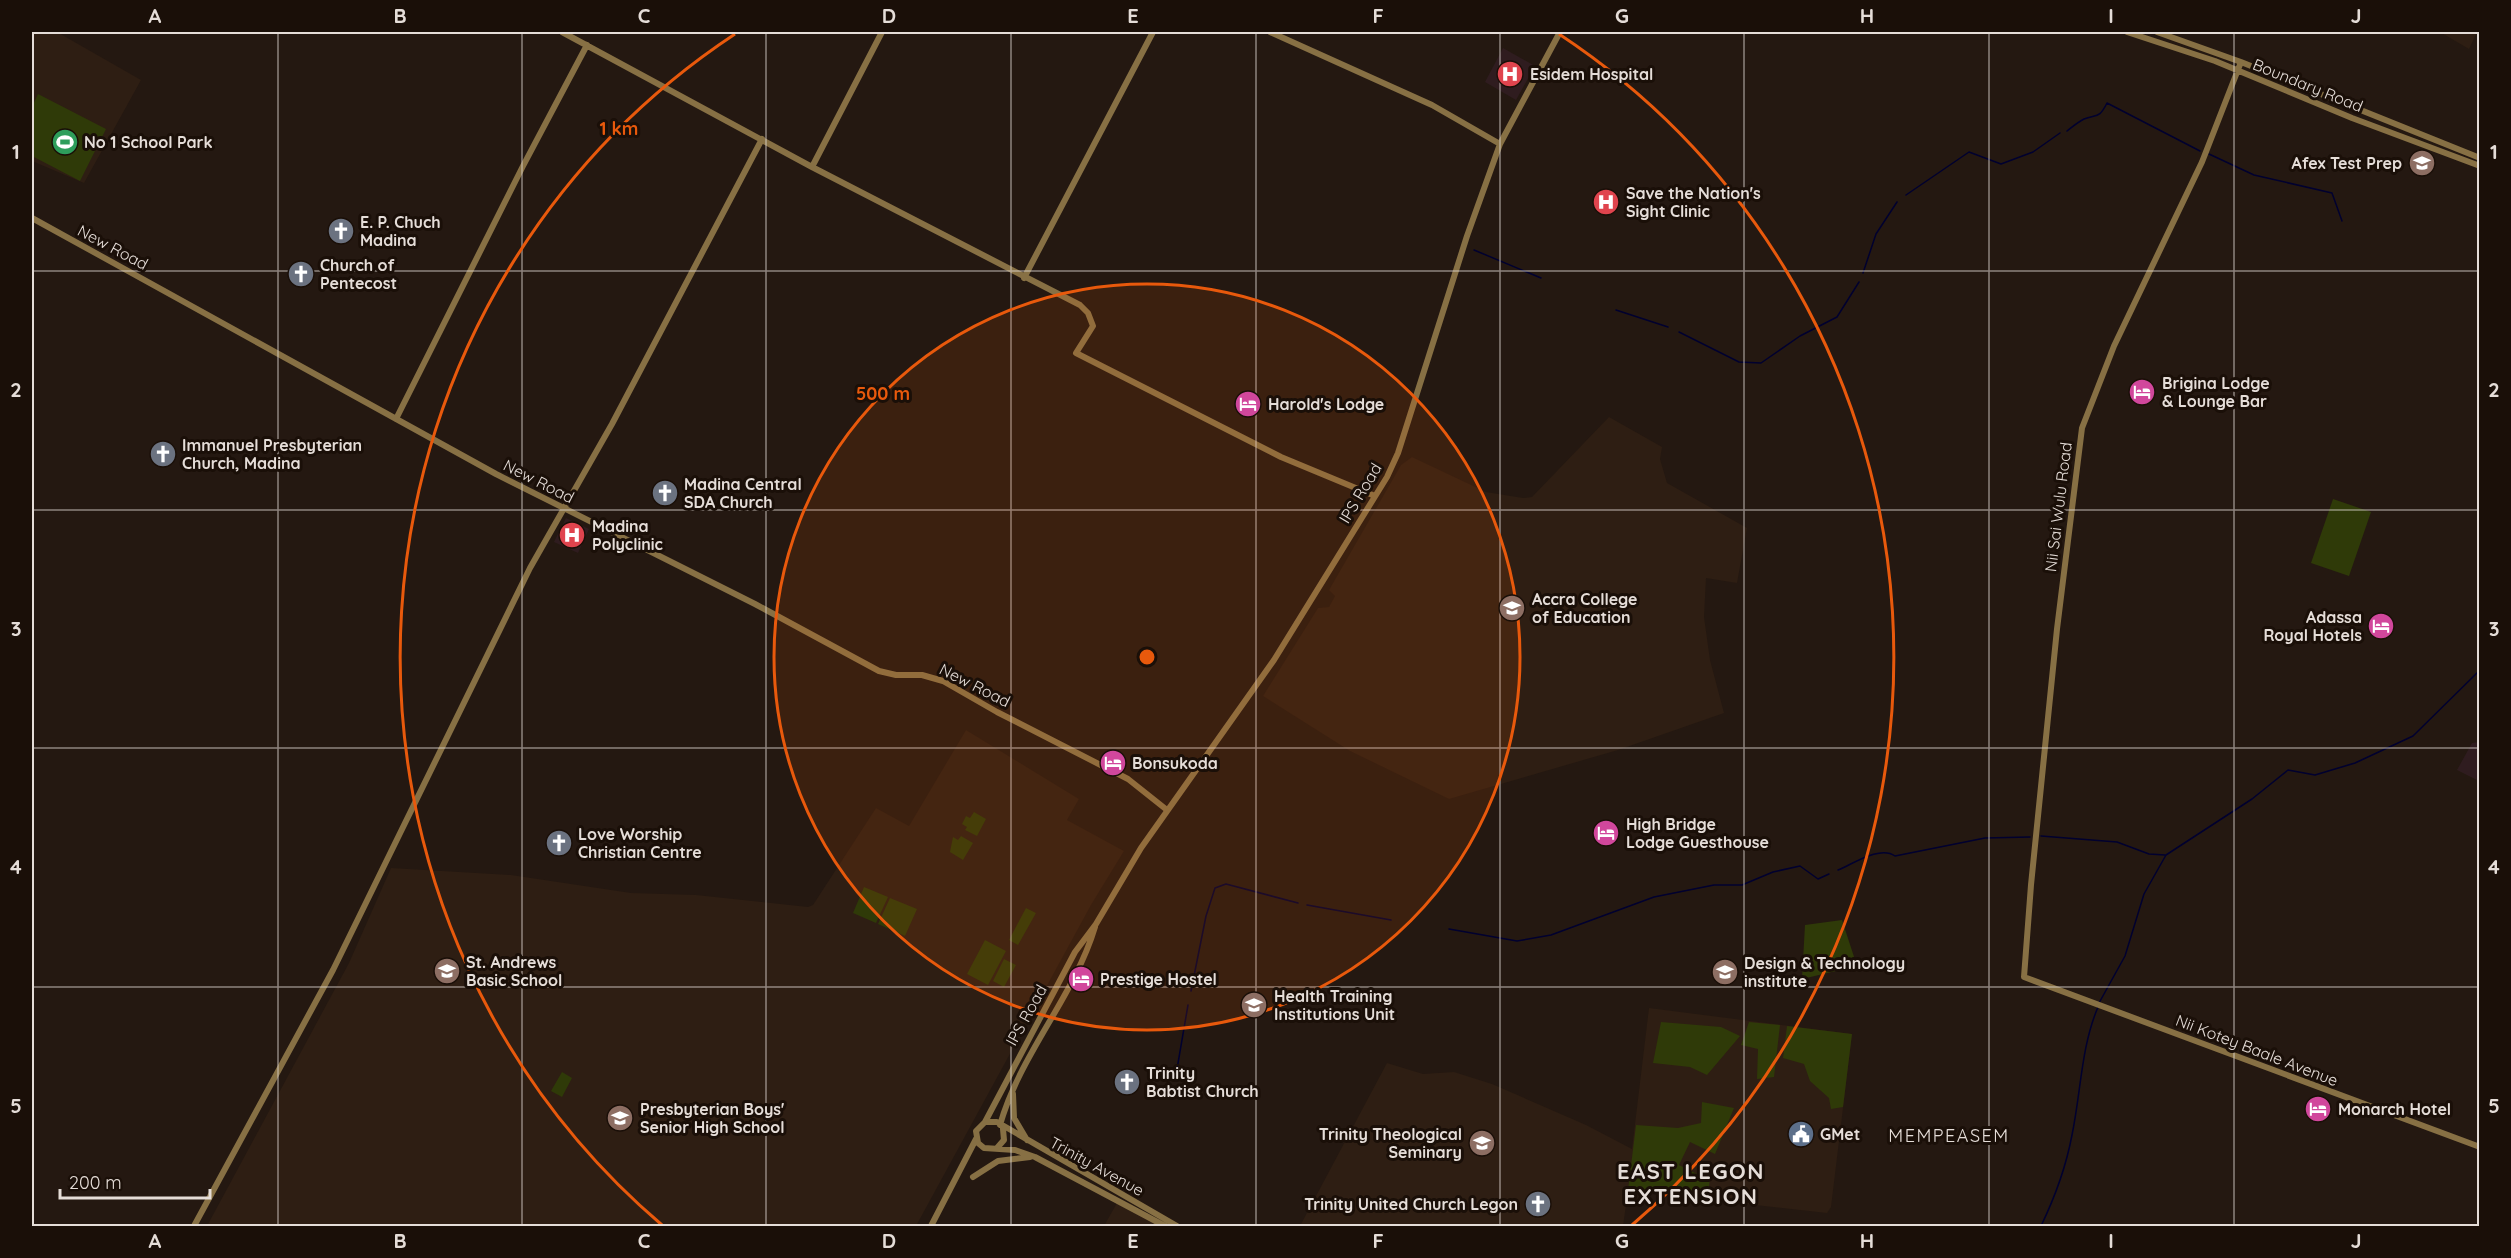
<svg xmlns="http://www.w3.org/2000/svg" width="2511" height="1258" viewBox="0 0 2511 1258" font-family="Quicksand,sans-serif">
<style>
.built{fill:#2e1e13}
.medical{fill:#2f1c1f}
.green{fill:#2f3a08}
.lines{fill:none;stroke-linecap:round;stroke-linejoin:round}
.stream{stroke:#01002f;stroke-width:1.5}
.secondary{stroke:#877044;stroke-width:6}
.grid{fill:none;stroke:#e5ddd8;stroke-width:1.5;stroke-opacity:0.55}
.ring{fill:none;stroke:#e8590c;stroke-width:3}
.labels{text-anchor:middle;stroke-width:6;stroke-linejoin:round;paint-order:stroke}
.poi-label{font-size:16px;font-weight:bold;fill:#e5ddd8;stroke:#1a0f08;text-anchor:start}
.street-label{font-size:16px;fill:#e5ddd8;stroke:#1a0f08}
.neighbourhood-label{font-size:18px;letter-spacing:1.5px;fill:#e5ddd8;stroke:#1a0f08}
.district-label{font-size:22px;font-weight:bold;letter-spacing:1.5px;fill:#e5ddd8;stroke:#1a0f08}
.centre{fill:#e8590c;stroke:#1a0f08;stroke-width:3}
.ring-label{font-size:18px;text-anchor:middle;font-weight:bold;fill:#e8590c;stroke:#1a0f08;stroke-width:6;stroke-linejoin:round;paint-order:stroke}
.neatline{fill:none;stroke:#e5ddd8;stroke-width:2}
.grid-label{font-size:20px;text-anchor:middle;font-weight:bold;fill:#e5ddd8}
</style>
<rect width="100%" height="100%" fill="#241811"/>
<!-- built -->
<path class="built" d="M32,32H57L141,80L84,183L32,161Z
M2440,32H2477L2469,49Z
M1609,417L1662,447L1660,459L1667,483L1747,528L1737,583L1706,578L1704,617L1710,660L1724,713L1618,750L1449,799L1350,751L1263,696L1318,608L1329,607L1335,596L1329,590L1401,465L1412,457L1486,492L1523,498L1532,497Z
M966,730L1079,799L1067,820L1124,851L1091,905L916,1226H207L349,963L391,868L511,875L631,893L696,895L808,907L813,905L876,808L909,826Z
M1649,1008L1852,1034L1831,1207L1827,1213L1628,1191L1623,1226H1300L1387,1063L1423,1074L1454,1072L1492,1084L1586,1125L1632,1149Z
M1117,1203L1160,1226H1104Z"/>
<!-- medical -->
<path class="medical" d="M1503,48L1535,66L1516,100L1485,82Z
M566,518L589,529L578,553L554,542Z
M2479,742H2480L2479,781L2457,770L2472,743Z"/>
<!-- green -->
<path class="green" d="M38,94L106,129L80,181L32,156V107Z
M2333,499L2371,512L2349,576L2311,563Z
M974,812L986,819L977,836L965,830L967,827L962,824L966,816L970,818Z
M961,836L973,843L963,860L950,852L953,837L958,840Z
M864,887L888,897L876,923L853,913Z
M890,898L917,909L905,936L878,924Z
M1026,908L1036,913L1018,945L1009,940Z
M1842,920L1857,966L1802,979L1805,925Z
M985,940L1006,951L988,985L967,974Z
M1004,959L1016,965L1004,987L993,981Z
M1661,1022L1721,1027L1740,1036L1707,1075L1690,1067L1653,1063Z
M1749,1022L1780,1025L1774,1077L1757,1079L1758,1049L1741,1045Z
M1787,1026L1852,1034L1843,1107L1831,1109L1829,1098L1810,1081L1804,1064L1783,1058Z
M562,1072L572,1078L562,1097L551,1091Z
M1702,1102L1734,1108L1715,1154L1690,1142L1679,1165L1699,1175L1710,1176L1708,1199L1628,1190L1636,1125L1678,1128L1701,1123Z"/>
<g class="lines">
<!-- stream -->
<path class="stream" d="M2067,131C2072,127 2078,122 2084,119C2097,114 2099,119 2107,103L2200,151
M2209,154L2254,175L2332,193L2342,221
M1906,195L1969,152L2001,164L2033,152L2060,133
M1474,250L1541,278
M1863,273L1876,234L1897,202
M1616,310L1668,327
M1679,332L1739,362L1761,363L1800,336L1837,317L1859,282
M2041,836L2117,842L2149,854L2165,855
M1838,870C1853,864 1880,845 1895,856L1985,838L2030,837
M1307,905L1391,920
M1449,929L1517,941L1551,935L1654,897L1714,885H1742L1773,872L1800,866L1818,879L1829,874
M1191,991L1206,916L1215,888L1226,884L1298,903
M2099,1003L2125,956L2144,894L2166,855L2252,799L2288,770L2315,775L2355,763L2413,736L2480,670
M1177,1069L1188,1005
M2041,1226C2055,1197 2066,1167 2072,1135C2081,1092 2081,1047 2098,1007"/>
<!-- secondary -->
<path class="secondary" d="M562,32L812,167L1080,305L1088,313L1093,326L1076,353L1281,457L1375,496
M1270,32L1432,105L1500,144
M2127,32L2215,61L2352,118L2480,166
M2157,32L2241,62L2480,158
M2241,62L2202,162L2114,346L2082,428L2057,629L2031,885L2024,977L2480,1147
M812,167L882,32
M32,218L496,474L755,604L879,671L896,675H922L943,681L997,712L1128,779L1167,810
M1024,278L1153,32
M396,419L523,166L587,45
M1013,1094L1014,1118L1027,1140
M985,1122L1075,952L1096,924L1141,848L1274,660L1387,477L1398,453L1467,236L1500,144L1560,32
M1000,1125C1020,1054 1074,997 1095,927
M997,1148L1004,1140L1003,1129
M973,1177L998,1161L1030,1157
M194,1226L333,970L530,568L612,424L762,139
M931,1226L976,1139
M1165,1226L1035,1157L1015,1150L984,1148L978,1143L976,1131L985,1122H997L1177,1226"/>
</g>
<!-- grid -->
<path class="grid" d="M278,32V1226M522,32V1226M766,32V1226M1011,32V1226M1256,32V1226M1500,32V1226M1744,32V1226M1989,32V1226M2234,32V1226M32,271H2480M32,510H2480M32,748H2480M32,987H2480"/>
<!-- distance rings -->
<circle cx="1147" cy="657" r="373" fill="#e8590c" fill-opacity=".12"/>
<g class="ring">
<circle cx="1147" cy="657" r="373"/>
<path d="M662 1225A747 747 0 0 1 735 34M1559 34A747 747 0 0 1 1632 1225"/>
</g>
<!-- icons -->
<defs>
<symbol id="hospital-disc" viewBox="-11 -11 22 22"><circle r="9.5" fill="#e0444e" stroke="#1a0f08"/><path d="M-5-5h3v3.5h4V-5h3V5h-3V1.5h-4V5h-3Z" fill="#fff"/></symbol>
<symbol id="stadium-disc" viewBox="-11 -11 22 22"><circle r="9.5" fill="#2e9e5b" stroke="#1a0f08"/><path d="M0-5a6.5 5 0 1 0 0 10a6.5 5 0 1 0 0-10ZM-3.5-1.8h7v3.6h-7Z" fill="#fff"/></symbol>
<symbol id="school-disc" viewBox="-11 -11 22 22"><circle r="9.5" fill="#8d6e63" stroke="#1a0f08"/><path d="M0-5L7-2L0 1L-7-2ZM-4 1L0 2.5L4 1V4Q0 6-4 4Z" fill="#fff"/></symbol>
<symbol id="church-disc" viewBox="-11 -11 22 22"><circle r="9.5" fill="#6b7280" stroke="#1a0f08"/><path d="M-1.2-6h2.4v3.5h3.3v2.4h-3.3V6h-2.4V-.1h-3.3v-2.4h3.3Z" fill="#fff"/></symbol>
<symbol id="hotel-disc" viewBox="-11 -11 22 22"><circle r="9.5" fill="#d1479c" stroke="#1a0f08"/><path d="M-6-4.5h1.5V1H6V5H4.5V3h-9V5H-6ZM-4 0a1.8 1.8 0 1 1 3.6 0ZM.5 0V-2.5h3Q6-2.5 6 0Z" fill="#fff"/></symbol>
<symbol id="university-disc" viewBox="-11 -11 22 22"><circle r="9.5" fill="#8d6e63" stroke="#1a0f08"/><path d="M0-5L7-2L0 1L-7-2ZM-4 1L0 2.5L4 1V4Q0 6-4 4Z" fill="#fff"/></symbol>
<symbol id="civic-disc" viewBox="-11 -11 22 22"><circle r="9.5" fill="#5c6f8a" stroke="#1a0f08"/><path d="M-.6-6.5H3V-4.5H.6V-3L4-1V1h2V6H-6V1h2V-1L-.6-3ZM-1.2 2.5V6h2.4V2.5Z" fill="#fff"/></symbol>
</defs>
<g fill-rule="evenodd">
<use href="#hospital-disc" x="1495" y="59" width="30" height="30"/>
<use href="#stadium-disc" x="50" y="127" width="30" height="30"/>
<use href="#school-disc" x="2407" y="148" width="30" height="30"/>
<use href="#hospital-disc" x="1591" y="187" width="30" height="30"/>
<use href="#church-disc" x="326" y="216" width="30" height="30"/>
<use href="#church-disc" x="286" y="259" width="30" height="30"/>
<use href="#hotel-disc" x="2127" y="377" width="30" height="30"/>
<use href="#hotel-disc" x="1233" y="389" width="30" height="30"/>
<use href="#church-disc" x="148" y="439" width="30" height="30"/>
<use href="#church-disc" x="650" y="478" width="30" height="30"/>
<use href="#hospital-disc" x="557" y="520" width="30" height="30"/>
<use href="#university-disc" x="1497" y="593" width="30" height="30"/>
<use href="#hotel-disc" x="2366" y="611" width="30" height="30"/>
<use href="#hotel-disc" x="1098" y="748" width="30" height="30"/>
<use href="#hotel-disc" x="1591" y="818" width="30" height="30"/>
<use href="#church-disc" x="544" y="828" width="30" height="30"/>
<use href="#school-disc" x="432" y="956" width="30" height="30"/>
<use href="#school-disc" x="1710" y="957" width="30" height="30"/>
<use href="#hotel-disc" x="1066" y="964" width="30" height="30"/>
<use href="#school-disc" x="1239" y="990" width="30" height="30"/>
<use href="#church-disc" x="1112" y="1067" width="30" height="30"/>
<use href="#hotel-disc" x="2303" y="1094" width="30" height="30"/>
<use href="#school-disc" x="605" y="1103" width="30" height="30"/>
<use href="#civic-disc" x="1786" y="1119" width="30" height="30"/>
<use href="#school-disc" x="1467" y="1128" width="30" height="30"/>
<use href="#church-disc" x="1523" y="1189" width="30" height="30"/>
</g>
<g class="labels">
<!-- poi labels -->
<g class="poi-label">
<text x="1530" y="80">Esidem Hospital</text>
<text x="84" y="148">No 1 School Park</text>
<text x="2402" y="169" text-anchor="end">Afex Test Prep</text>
<text x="1626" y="199">Save the Nation's<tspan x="1626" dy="18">Sight Clinic</tspan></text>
<text x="360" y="228">E. P. Chuch<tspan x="360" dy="18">Madina</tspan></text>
<text x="320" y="271">Church of<tspan x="320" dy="18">Pentecost</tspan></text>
<text x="2162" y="389">Brigina Lodge<tspan x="2162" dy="18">&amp; Lounge Bar</tspan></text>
<text x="1268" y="410">Harold's Lodge</text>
<text x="182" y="451">Immanuel Presbyterian<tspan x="182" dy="18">Church, Madina</tspan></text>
<text x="684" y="490">Madina Central<tspan x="684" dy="18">SDA Church</tspan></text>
<text x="592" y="532">Madina<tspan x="592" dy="18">Polyclinic</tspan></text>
<text x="1532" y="605">Accra College<tspan x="1532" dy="18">of Education</tspan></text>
<text x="2362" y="623" text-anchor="end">Adassa<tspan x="2362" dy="18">Royal Hotels</tspan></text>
<text x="1132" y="769">Bonsukoda</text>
<text x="1626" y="830">High Bridge<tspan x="1626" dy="18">Lodge Guesthouse</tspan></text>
<text x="578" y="840">Love Worship<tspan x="578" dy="18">Christian Centre</tspan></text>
<text x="466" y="968">St. Andrews<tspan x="466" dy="18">Basic School</tspan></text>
<text x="1744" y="969">Design &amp; Technology<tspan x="1744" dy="18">institute</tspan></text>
<text x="1100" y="985">Prestige Hostel</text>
<text x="1274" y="1002">Health Training<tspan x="1274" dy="18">Institutions Unit</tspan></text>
<text x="1146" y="1079">Trinity<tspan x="1146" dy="18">Babtist Church</tspan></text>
<text x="640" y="1115">Presbyterian Boys'<tspan x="640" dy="18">Senior High School</tspan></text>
<text x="2338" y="1115">Monarch Hotel</text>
<text x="1462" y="1140" text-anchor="end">Trinity Theological<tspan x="1462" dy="18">Seminary</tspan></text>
<text x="1820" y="1140">GMet</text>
<text x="1518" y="1210" text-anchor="end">Trinity United Church Legon</text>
</g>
<!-- street labels -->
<g class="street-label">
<text transform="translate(2308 85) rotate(22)" y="6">Boundary Road</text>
<text transform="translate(113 247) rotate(28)" y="6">New Road</text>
<text transform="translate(539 481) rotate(27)" y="6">New Road</text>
<text transform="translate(1360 493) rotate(-59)" y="6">IPS Road</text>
<text transform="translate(2058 507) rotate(-83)" y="6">Nii Sai Wulu Road</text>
<text transform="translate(975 685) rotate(27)" y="6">New Road</text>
<text transform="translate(1026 1015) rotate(-61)" y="6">IPS Road</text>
<text transform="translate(2257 1050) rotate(21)" y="6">Nii Kotey Baale Avenue</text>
<text transform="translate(1097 1166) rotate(29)" y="6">Trinity Avenue</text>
</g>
<!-- neighbourhood labels -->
<g class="neighbourhood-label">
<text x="1949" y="1142">MEMPEASEM</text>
</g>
<!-- district labels -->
<g class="district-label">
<text x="1691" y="1179">EAST LEGON<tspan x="1691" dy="25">EXTENSION</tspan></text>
</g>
</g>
<circle cx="1147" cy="657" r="9" class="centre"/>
<g class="ring-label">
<text x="619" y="135">1 km</text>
<text x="883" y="400">500 m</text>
</g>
<!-- border -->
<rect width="2511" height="1258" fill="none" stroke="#1a0f08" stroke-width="66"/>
<!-- scale -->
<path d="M60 1189v9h150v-9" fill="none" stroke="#e5ddd8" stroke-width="3"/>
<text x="69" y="1189" font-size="18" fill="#e5ddd8" stroke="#1a0f08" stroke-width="4.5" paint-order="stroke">200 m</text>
<rect x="33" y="33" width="2445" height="1192" class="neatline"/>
<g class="grid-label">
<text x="155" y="23">A</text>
<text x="400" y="23">B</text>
<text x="644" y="23">C</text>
<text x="889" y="23">D</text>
<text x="1133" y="23">E</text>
<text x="1378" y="23">F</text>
<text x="1622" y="23">G</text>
<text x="1867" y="23">H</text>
<text x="2111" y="23">I</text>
<text x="2356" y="23">J</text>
<text x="16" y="159">1</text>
<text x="2494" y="159">1</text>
<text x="16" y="397">2</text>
<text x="2494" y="397">2</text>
<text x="16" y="636">3</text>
<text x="2494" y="636">3</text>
<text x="16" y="874">4</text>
<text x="2494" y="874">4</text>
<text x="16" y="1113">5</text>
<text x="2494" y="1113">5</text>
<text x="155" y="1248">A</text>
<text x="400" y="1248">B</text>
<text x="644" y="1248">C</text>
<text x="889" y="1248">D</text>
<text x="1133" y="1248">E</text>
<text x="1378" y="1248">F</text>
<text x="1622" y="1248">G</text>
<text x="1867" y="1248">H</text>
<text x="2111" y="1248">I</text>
<text x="2356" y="1248">J</text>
</g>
</svg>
